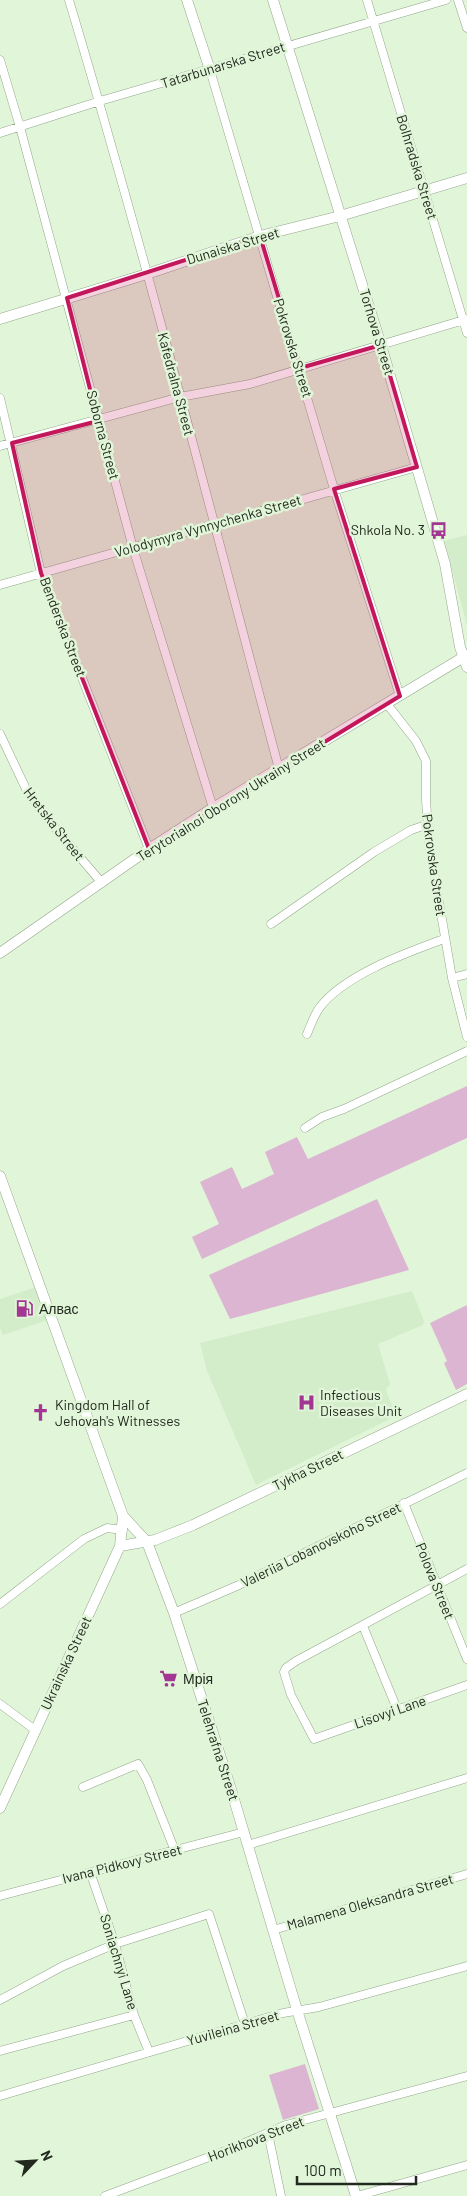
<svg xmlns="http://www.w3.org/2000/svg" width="467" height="2196" viewBox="0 0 467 2196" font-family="Barlow,sans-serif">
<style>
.built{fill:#d3ecc9}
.green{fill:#dbb5d2}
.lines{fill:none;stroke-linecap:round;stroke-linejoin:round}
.street-casing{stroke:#93a68b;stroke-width:9}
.secondary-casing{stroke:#93a68b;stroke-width:11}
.street{stroke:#fff;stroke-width:8}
.secondary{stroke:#fff;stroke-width:10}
.marked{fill:#c2185b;fill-opacity:0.2;stroke:#c2185b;stroke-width:4;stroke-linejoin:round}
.labels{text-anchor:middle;stroke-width:5;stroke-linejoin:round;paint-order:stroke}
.street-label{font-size:14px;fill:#22291f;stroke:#e1f6d9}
.poi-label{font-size:14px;fill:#22291f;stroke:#e1f6d9;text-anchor:start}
</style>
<rect width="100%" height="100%" fill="#e1f6d9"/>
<!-- built -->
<path class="built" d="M467,535V625L444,541Z
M42,1285L53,1318L3,1335L0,1328V1299Z
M412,1291L424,1321L423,1325L378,1344L390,1384L386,1390L396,1416L256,1485L207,1371L200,1343Z"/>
<!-- green -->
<path class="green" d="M467,1086V1138L202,1259L192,1237L219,1224L200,1182L232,1167L242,1189L274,1174L265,1152L297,1137L308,1159Z
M377,1199L409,1270L230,1319L209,1275Z
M467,1305V1384L456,1390L444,1363L447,1361L430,1323Z
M305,2064L319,2109L283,2120L269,2075Z"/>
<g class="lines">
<defs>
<path id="street" d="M69,0C145,254 211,512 279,769
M367,0L467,333
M458,0L467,28
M0,60L20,127L133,548L213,808
M210,70L334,489L400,696
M0,133L100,101L446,0
M0,398L41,573L149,849
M0,446L180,397L250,384L467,319
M0,585L417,467
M387,704L416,741L426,761V800L429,843L452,978L467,1037
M0,734L27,791L43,814L102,883
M271,924L374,852L411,830L426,825
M452,978L467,974
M307,1034C311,1025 314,1015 320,1007C346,974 406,953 444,939
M305,1128L322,1117L344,1109L467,1051
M404,1503L467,1659
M467,1569L296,1661L286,1668L284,1672L291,1695L314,1739L467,1685
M0,1604L84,1539L107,1528L123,1530
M174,1613L239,1585L467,1473
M363,1626L397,1709
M0,1704L35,1730
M83,1787L138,1764L147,1780L175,1851
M248,1845L467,1778
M90,1872L115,1944L134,2015L149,2052
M0,1896L244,1832
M273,1930L467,1874
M0,2000L63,1966L115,1944L209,1914L245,2024
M0,2051L134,2015
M0,2096L283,2013L319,2007L467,1966
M268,2133L281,2196
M105,2196L233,2148L286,2125L467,2076
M357,2196L467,2165"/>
<path id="secondary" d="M187,0L210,70
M273,0L381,345L445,564L460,647L467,667
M0,319L147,274L260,236L340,216L467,178
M0,953L149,849L213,808L467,655
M0,1176L123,1516L147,1542L174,1613L230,1786L297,2010L356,2196
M120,1546L155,1540L193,1525L467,1394
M0,1808L120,1546L123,1516"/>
</defs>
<!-- street casing -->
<use href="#street" class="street-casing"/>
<!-- secondary casing -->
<use href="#secondary" class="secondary-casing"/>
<!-- street -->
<use href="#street" class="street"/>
<!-- secondary -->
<use href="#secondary" class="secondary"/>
</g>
<!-- marked area -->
<path class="marked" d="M260,236L300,368L381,345L417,467L334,489L400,696L149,849L41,573L12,443L98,421L67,298Z"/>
<!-- icons -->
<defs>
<symbol id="bus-bare" viewBox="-9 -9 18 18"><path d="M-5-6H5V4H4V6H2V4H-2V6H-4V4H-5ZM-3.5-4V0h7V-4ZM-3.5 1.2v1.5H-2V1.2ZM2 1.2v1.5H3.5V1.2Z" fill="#a33593" stroke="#e1f6d9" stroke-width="2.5" paint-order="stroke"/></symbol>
<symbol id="fuel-bare" viewBox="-9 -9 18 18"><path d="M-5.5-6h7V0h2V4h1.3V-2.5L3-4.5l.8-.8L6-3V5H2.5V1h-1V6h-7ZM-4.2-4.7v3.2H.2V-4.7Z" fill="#a33593" stroke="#e1f6d9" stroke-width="2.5" paint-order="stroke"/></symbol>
<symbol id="hospital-bare" viewBox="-9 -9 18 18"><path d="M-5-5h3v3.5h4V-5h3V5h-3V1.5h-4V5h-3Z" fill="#a33593" stroke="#e1f6d9" stroke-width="2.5" paint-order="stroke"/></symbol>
<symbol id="church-bare" viewBox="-9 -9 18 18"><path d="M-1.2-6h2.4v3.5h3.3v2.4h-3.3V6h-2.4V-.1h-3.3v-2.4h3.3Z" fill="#a33593" stroke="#e1f6d9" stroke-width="2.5" paint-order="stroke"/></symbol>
<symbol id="supermarket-bare" viewBox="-9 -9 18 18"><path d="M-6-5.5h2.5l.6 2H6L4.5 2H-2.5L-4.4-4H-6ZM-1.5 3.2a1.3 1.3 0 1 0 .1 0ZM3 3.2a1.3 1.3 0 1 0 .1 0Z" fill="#a33593" stroke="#e1f6d9" stroke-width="2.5" paint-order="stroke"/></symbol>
</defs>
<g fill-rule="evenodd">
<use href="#bus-bare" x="426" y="518" width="25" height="25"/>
<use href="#fuel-bare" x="12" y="1296" width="25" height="25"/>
<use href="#hospital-bare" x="294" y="1390" width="25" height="25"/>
<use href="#church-bare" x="28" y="1400" width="25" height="25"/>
<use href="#supermarket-bare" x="156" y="1666" width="25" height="25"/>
</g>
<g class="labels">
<!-- street labels -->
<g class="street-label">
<text transform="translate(223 65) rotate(-17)" y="5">Tatarbunarska Street</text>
<text transform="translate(417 167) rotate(73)" y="5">Bolhradska Street</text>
<text transform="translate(233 246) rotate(-17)" y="5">Dunaiska Street</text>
<text transform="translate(377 332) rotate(73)" y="5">Torhova Street</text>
<text transform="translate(293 348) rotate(73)" y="5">Pokrovska Street</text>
<text transform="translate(176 384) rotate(75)" y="5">Kafedralna Street</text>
<text transform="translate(103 435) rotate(75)" y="5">Soborna Street</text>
<text transform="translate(208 526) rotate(-16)" y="5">Volodymyra Vynnychenka Street</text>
<text transform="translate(63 627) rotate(69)" y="5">Benderska Street</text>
<text transform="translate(231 800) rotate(-32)" y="5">Terytorialnoi Oborony Ukrainy Street</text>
<text transform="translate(54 824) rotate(52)" y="5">Hretska Street</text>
<text transform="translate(434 865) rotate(82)" y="5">Pokrovska Street</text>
<text transform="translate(308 1470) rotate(-26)" y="5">Tykha Street</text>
<text transform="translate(321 1545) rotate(-26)" y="5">Valeriia Lobanovskoho Street</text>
<text transform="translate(435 1581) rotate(68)" y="5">Polova Street</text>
<text transform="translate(66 1663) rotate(-65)" y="5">Ukrainska Street</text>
<text transform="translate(390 1712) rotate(-19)" y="5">Lisovyi Lane</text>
<text transform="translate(218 1750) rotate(72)" y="5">Telehrafna Street</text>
<text transform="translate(122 1864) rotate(-14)" y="5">Ivana Pidkovy Street</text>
<text transform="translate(370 1902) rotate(-16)" y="5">Malamena Oleksandra Street</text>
<text transform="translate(119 1962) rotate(73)" y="5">Soniachnyi Lane</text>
<text transform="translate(233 2028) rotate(-16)" y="5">Yuvileina Street</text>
<text transform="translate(256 2139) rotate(-21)" y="5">Horikhova Street</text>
</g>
<!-- poi labels -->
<g class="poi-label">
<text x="425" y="535" text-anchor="end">Shkola No. 3</text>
<text x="39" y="1314">Алвас</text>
<text x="320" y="1400">Infectious<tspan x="320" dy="16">Diseases Unit</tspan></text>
<text x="55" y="1410">Kingdom Hall of<tspan x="55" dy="16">Jehovah's Witnesses</tspan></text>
<text x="183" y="1684">Мрія</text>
</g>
</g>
<!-- north arrow -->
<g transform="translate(35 2161) rotate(65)" stroke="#e1f6d9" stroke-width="4" paint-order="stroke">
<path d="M0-4L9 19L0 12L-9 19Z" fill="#22291f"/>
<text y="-8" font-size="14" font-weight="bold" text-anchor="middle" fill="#22291f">N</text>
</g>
<!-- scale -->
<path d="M297 2176v8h119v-8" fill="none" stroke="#22291f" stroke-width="2.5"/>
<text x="304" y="2176" font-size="15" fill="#22291f" stroke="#e1f6d9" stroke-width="4" paint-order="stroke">100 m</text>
</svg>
